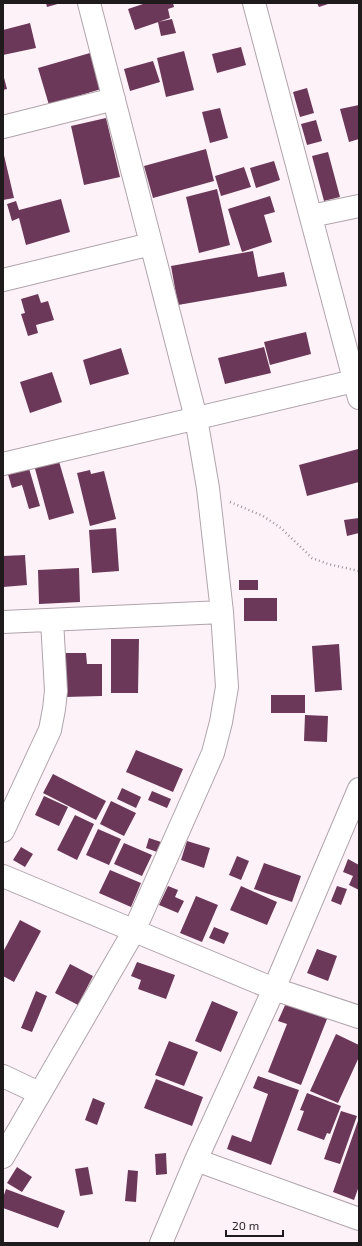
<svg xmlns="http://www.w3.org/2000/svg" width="362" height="1246" viewBox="0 0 362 1246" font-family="'Exo 2',sans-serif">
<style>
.building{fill:#6c3859}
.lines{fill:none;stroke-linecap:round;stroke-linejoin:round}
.minor-casing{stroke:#b0a4ab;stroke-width:24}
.path{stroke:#a0979c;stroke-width:2.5;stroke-dasharray:1 3;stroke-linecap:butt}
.minor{stroke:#fff;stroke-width:22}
</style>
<rect width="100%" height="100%" fill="#fef2f9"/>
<!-- building -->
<path class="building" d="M46,3H61L47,7Z
M146,3H173L174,7L168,9L170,18L135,30L128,9Z
M317,3H331L319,7Z
M172,19L176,33L161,36L158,22Z
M30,23L36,48L3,55V30Z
M241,47L246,65L217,73L212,54Z
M184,51L194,90L166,97L157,58Z
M90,53L101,89L49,105L38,68Z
M153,61L160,82L130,91L124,69Z
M3,74L7,89L3,90Z
M307,88L314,113L300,117L293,92Z
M359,105V139L349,142L340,109Z
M220,108L228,138L210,143L202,112Z
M106,118L120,177L84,185L71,126Z
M316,120L322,141L307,145L301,124Z
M206,149L214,181L153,198L144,166Z
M3,151L14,198L3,200Z
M328,152L340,197L324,201L312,156Z
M274,161L280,180L256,188L250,168Z
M244,167L251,187L221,196L215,176Z
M217,189L230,245L199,253L186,197Z
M270,196L275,212L264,215L272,242L242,252L228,209Z
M61,199L70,232L26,245L19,218L12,221L7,204L16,201L19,210Z
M253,251L258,277L284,272L287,286L178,305L171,266Z
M38,294L41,303L48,301L54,320L36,325L38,333L28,336L21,314L25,313L21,299Z
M306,332L311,354L270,365L264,342Z
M264,347L271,373L225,384L218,358Z
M121,348L129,374L90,385L83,360Z
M52,372L62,402L30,413L20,382Z
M358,449L359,482L307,496L299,465Z
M58,458L74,513L49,520L34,465Z
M28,465L40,506L29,509L22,485L12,488L7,471Z
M90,470L91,474L104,471L116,519L90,526L77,473Z
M359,518V533L347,536L344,520Z
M116,528L119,571L92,573L89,530Z
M25,555L27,585L3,587V556Z
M79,568L80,602L39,604L38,570Z
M239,580H258V590H239Z
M244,598H277V621H244Z
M111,639H139L138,693H111Z
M339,644L342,690L315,692L312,646Z
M66,653H86L87,664H102V696L65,697Z
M271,695H305V713H271Z
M305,715L328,716L327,742L304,741Z
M136,750L183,769L173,792L126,772Z
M53,774L106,801L96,820L43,793Z
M122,788L141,797L136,808L117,799Z
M152,791L171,799L167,808L148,800Z
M44,796L68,807L59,826L35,815Z
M111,801L136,813L124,836L100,824Z
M75,815L94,824L77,860L57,850Z
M98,829L121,839L109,865L86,855Z
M149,838L161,842L157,852L146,848Z
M187,841L210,848L204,868L181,860Z
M124,843L152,855L142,876L114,864Z
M21,847L33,854L25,867L13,860Z
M237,856L249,861L241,880L229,875Z
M348,859L359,865V890L349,885L353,876L343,872Z
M264,863L301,876L292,902L254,889Z
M110,870L141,883L131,907L99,893Z
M168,886L178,890L175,897L184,901L178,913L159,905Z
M241,886L277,902L267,925L230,910Z
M337,886L347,889L341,905L331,901Z
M196,896L218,905L202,942L180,933Z
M20,920L41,931L14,982L3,976V952Z
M214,927L229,933L224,944L209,938Z
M317,949L337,956L328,981L307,973Z
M137,962L175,975L166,999L138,989L141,980L131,976Z
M70,964L93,976L78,1005L55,993Z
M36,991L47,996L32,1032L21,1028Z
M212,1001L238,1012L221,1052L195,1041Z
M286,1003L327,1019L301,1085L268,1072L287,1024L278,1021Z
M336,1034L359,1045V1057L338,1103L310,1091Z
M169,1041L198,1052L184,1086L155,1075Z
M258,1076L299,1090L271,1165L227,1149L232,1135L251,1142L268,1094L253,1088Z
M156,1079L203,1097L192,1126L144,1108Z
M307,1093L341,1106L330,1134L327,1133L324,1140L297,1130L304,1111L300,1110Z
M93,1098L105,1103L97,1125L85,1120Z
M341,1111L357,1116L340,1164L324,1159Z
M359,1118V1186L354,1200L333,1192Z
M166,1153L167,1174L156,1175L155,1154Z
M17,1167L32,1177L22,1192L7,1183Z
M88,1167L93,1194L80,1196L75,1169Z
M128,1170L138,1171L136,1202L125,1201Z
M6,1189L65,1211L58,1228L3,1208V1198Z"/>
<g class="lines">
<defs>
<path id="minor" d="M254,3L359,398
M3,127L114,99
M311,216L359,206
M3,280L151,244
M3,464L354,381
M3,622L222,612
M3,831L50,730L54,709L56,691L52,620
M3,876L274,989L359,1017
M3,1076L39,1093
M3,1157L134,931L213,753L221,722L227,687L222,612L208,488L196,418L89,3
M196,1160L359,1219
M161,1243L196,1160L274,989L359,789"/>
</defs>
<!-- minor casing -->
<use href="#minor" class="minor-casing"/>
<!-- path -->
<path class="path" d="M230,502L263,516L281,528L312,558L328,564L359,571"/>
<!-- minor -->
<use href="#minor" class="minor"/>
</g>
<!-- border -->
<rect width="362" height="1246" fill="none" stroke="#1f1b1d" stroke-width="8"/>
<!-- scale -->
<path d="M226 1230v6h57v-6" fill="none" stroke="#1f1b1d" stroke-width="2"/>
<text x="232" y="1230" font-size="12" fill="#1f1b1d" stroke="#fef2f9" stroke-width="3" paint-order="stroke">20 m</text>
</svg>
